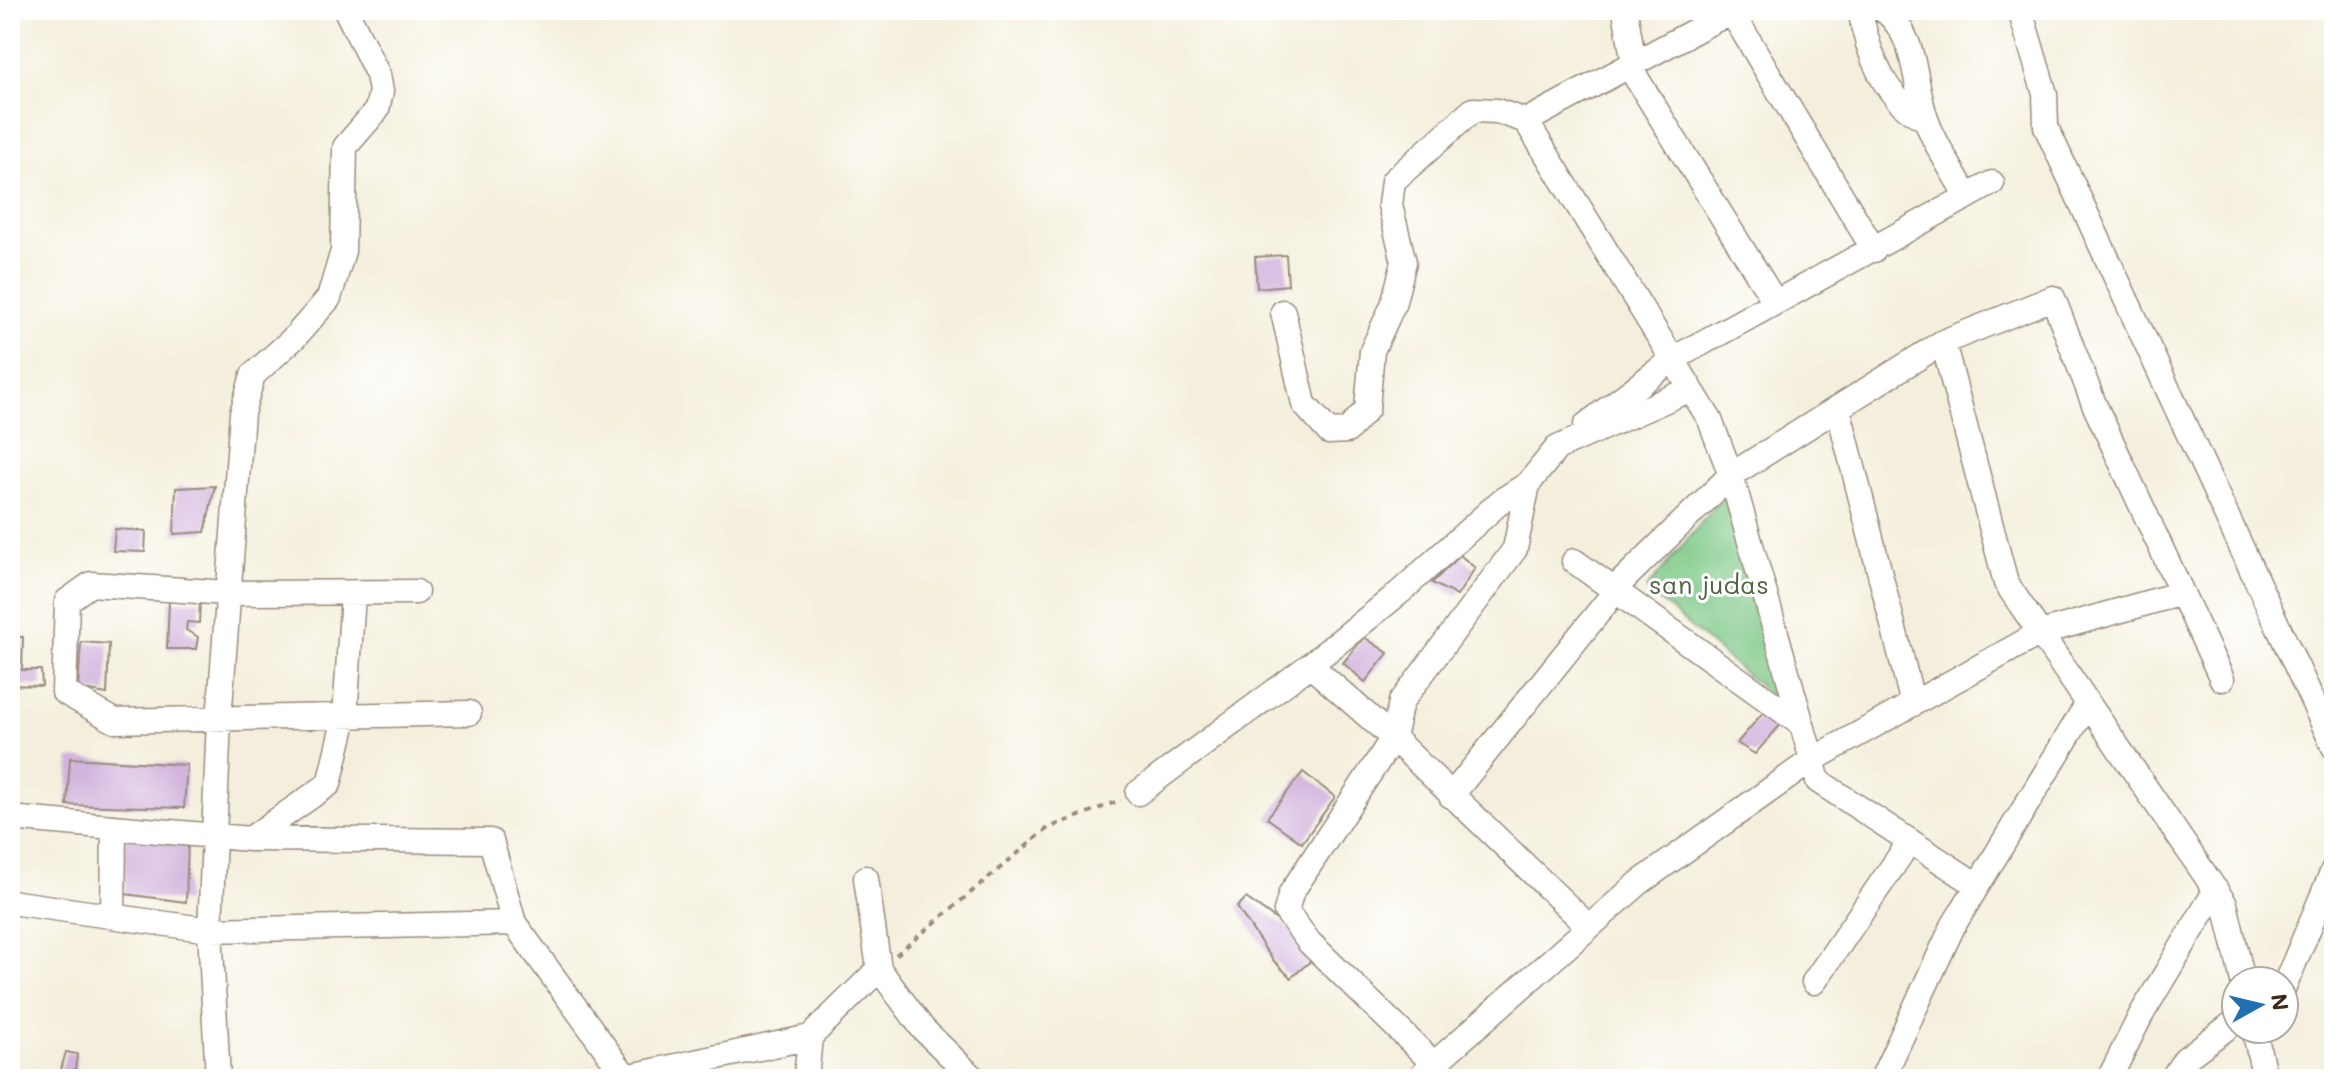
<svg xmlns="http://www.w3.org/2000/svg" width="2344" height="1089" viewBox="0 0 2344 1089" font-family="Mali,sans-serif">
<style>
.green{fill:#7ec987;stroke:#5c7a52;stroke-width:2}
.building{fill:#d2b4dd}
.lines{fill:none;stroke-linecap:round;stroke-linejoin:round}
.minor-casing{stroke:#988c7d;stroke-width:27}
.path{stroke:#988c7d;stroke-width:4;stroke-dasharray:6 6;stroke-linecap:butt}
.minor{stroke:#fff;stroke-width:24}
.labels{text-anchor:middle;stroke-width:6;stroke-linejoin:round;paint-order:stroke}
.park-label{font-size:26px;fill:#526243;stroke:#fff}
</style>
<rect width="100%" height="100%" fill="#fff"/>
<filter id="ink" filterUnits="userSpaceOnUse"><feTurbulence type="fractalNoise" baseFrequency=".0125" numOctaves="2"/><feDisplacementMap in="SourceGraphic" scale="16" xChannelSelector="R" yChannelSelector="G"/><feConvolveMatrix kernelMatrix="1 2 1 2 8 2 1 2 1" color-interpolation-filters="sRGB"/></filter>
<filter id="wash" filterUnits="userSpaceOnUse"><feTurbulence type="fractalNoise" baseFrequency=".006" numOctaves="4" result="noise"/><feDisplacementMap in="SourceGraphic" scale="32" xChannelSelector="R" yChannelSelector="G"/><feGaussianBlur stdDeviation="1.8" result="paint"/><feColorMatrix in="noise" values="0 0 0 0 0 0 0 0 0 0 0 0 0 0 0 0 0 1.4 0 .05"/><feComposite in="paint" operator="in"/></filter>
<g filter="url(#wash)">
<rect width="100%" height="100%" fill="#f4efdc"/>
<!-- green -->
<path class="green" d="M1728,491L1798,719L1646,589Z"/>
<g id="blocks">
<!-- building -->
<path class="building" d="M1286,255L1288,285L1257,288L1255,257Z
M215,486L205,532L174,534L176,488Z
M115,529L146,531L145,552L113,551Z
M1460,555L1475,568L1457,596L1432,583Z
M169,601H200L199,623L187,622L186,630L198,637L196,649H167Z
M10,637H23L22,670H41L42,686L10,685Z
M1364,637L1388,653L1365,682L1343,663Z
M81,642L109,644L107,694L78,689Z
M1766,709L1782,723L1755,754L1737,743Z
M70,758L187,765L184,808L67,805Z
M1303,772L1335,797L1302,843L1267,818Z
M122,835L188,840L186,902L125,894Z
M1246,898L1299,936L1314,958L1291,978L1272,959L1237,907Z
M66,1052L77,1054L74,1079H58Z"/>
</g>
</g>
<g filter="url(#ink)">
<use href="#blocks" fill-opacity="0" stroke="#988c7d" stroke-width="2"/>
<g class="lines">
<defs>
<path id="minor" d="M1625,10L1634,64
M1860,10C1867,51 1885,103 1926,119
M1884,10C1918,38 1913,82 1926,119C1935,146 1954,172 1967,197
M2020,10L2045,94L2046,127L2334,747
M1734,16L1874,250
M1629,66L1775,302
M1526,121L1717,19L1747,10
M1283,312L1304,404L1329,432L1347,431L1367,409L1372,351L1393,305L1404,262L1390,205L1393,181L1473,110L1497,111L1526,121L1710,420L1731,475L1818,781L1977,885
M1943,342L2006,583L2225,904L2243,981
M1838,408L1913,704
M1586,425L1673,359L1992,183
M1574,561L1801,724
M1613,590L1731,475L1943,342L2053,298L2094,404L2222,679
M416,592L228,593L91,584L67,601L64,692L115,721L469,713
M1138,793L1310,665
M1451,796L1606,603
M10,818L250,839L491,841L514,923
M250,839L329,784L345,717L353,594
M866,878L879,969L923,1029L974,1079
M10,902L210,930L514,923L626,1077L810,1037L879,969
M113,916L114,828
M1589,927L1393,738L1310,665L1399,593L1501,501L1528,484L1557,448L1691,389
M1814,982L1910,841
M2284,987L2334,868
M2254,1029L2265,1079
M1433,1063L1309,942L1286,911L1291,893L1393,738L1401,702L1515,549L1528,484
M218,1079L210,930L219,720L242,413L253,375L294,338L329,298L343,251L345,147L377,110L381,91L378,75L346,10
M806,1079L810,1037
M1417,1079L1639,883L1812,760L2040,633L2182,593
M1882,1079L1953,926L2088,703
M2109,1079L2141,1015L2216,890
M2172,1079L2185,1059L2236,1021"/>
</defs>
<!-- minor casing -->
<use href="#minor" class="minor-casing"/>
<!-- path -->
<path class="path" d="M896,955L1048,828L1121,800"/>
<!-- minor -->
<use href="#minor" class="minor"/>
</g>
</g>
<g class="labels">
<!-- park labels -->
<g class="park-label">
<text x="1709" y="594">san judas</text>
</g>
</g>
<!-- margin -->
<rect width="2344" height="1089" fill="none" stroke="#fff" stroke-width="40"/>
<!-- north arrow -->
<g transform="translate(2260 1005) rotate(82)"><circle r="38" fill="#ffffff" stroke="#b1aaa5" stroke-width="2"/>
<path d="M0-6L14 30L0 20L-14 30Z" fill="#1f6fb2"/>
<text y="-12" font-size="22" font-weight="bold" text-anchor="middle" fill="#3b2a1e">N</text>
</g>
</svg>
